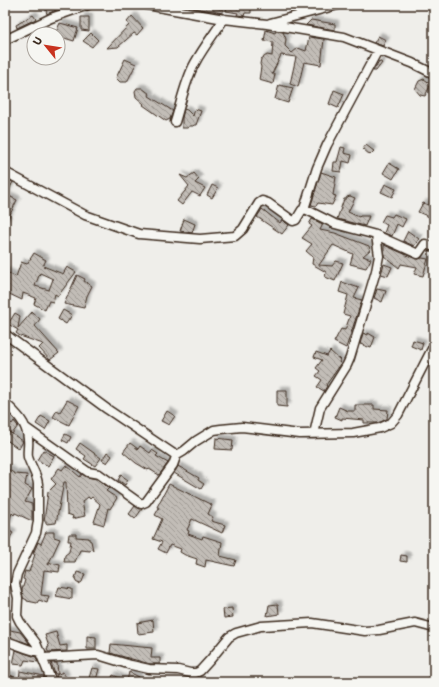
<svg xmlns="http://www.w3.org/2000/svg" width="439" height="687" viewBox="0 0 439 687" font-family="'Shantell Sans',sans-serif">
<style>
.building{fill:url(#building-back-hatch);stroke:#3b2a1e;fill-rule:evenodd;filter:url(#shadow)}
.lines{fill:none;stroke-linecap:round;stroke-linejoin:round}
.minor-casing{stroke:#3b2a1e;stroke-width:11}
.minor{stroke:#f6f6f2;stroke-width:8}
</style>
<defs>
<pattern id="building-back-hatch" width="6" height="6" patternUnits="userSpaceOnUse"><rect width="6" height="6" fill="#c2bdb7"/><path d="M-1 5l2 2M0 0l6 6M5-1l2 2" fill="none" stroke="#9f9a94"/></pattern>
<filter id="shadow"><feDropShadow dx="3.5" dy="-3.5" stdDeviation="1" flood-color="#0004"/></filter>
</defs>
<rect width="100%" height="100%" fill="#efeeea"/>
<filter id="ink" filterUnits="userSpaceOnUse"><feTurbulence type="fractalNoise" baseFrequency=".025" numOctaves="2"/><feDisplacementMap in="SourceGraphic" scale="8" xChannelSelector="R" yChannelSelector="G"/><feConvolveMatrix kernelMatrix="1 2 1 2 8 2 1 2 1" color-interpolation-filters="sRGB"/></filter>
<g filter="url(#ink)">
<!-- building -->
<path class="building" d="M50,5H54L56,10L47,14L45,7Z
M194,5L223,9V13L194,8Z
M227,5H251V13H245L244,16L237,15L238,13L226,11Z
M33,15L36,19L17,28L16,25Z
M132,16L143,28L137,35L134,33L118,47L107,48L129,25L127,22Z
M81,17H89V31L81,30Z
M311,20L335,24V30L306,25Z
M60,23L78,28L74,41L58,36V34H55Z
M266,30L275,33L276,31L283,32L286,39L285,46L292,53L298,48L306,51L309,37L324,39L321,65L304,62L298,87L290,84L296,57L281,55L272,74H275L273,84L259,80L261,67L260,64L261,59L267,55L272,56L273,42L264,41Z
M91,33L98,40L92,47L83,41Z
M378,36L386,40L383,46L374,43Z
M125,59L136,64L127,82H120L116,78Z
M379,61L382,63L376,71H373Z
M424,79L431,84L425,96L420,95L415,89L419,81Z
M279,85L293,88L288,103L275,99Z
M137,88H142L150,94L149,96L173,111L170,119L166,121L143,105L144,104L136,97L135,91Z
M334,90L344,94L338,108L329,104Z
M184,109L187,110L193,116L195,109L201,111L196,125H194L193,126H190L187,128H182V118Z
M366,145L374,151L370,155L363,149Z
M341,147L345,148L344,153L352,155L350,163L343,161L341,172L333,171L334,162H337Z
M389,163L399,169L393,179L383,173Z
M321,172L336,177L333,195L336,196L332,205L318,203L316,206L311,205Z
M194,173L199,179L195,183L205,188L200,196L192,192L182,205L177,201L189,186L180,175L187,178Z
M5,178L13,182L5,197Z
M385,184L396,189L392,197L381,192Z
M212,185L218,188L212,198L207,195Z
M9,196L17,200L5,225V205Z
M350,196L355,198L348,212L359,217L360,216H369L365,226L337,219L344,199H346L347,197Z
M423,203L434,207V219L418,212Z
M262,209L280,223L282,220L289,225L282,234L257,217Z
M394,214L406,219L402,227L397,224L392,236L384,233L387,225L381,222L385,215L392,217Z
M184,219L195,224L192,233L180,231Z
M312,219L323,224L320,230L335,233L369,246L370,250L363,256L371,259L366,268L350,264L353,254L333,245L319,265L332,266L336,261L343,263L335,281L325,277L326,272L312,264L313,257L306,251L312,244L302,238L312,226L309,224Z
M408,231L419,239L414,246L403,241Z
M384,245L416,259L422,258L428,259L423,276L414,274L417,267L401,264L399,268L384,256Z
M34,253L46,260L43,266L63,274L67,267L76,272L58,296L55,294L53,302L49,301L45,310L34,304L36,298L23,293L22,300L5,292V271L16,277L21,262L27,264ZM40,273L53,279L49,290L35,286Z
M384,264L392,267L388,276L381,274Z
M77,275L85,279L84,281L92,286L87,296L84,308L64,304Z
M342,282L359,288L354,298L362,300L346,348L334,342L341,329L345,330L350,316L343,314L348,295L339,292Z
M377,289L386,291L382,302L374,298Z
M63,310L72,315L66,324L58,319Z
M32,312L40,319L35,326L59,353L50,360L39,348L43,344L20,336L16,333L18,330L8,324L15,313L20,316L18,328Z
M363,333L368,335V333L375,337L371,348L360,344Z
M413,340L423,343L421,350L411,346Z
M330,351L340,360L339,362L341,364L326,385L327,386L324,391L317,387L322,380L316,376L320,371L316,368L322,360L314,357L316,352L327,356Z
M277,390H287V407L277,406Z
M67,400L79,406L69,425L53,417L57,410L60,412Z
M355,405H374V409L388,410L387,419L378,423H364V420L342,418V420L335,417L339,407L348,411H355Z
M167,411L175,416L169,425L161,421Z
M41,416L50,421L45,430L36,424Z
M5,418L12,424L14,421L18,426L12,434L5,429Z
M9,432L23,441L19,449L5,439Z
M65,434L71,437L68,443L62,440Z
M216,438L233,440L232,450L215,449Z
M80,443L101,458L95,466L84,459L86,456L76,449Z
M130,443L138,449L140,446L150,453L152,450L158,454L156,456L168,463L159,475L149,469L148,470L136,463L123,452Z
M43,450L54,456L48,466L37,460Z
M107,452L112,456L107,463L102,460Z
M66,465L80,477L82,474L87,477L97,479L109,488L106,491L117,498L110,509L108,508L104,525L94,522L100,504L92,497L90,499L88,497L82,502L85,516L72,519L73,516L67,514L66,482H64L56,523L46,524V521H44L48,492L56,484L51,479L59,468L62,470Z
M178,466L199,478L198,480L204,484L201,489L174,473Z
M5,467L15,474L27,475L25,485L32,489L25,502L32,504V521L15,513L14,515L12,513L6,529L13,533L5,545Z
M121,475L128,480L125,485L118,480Z
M169,484L212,505L208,514L213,517L211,521L225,525L222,533L192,519L187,530L189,531L188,534L202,539L203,536L222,542L220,556L236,560L234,566L206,560L205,567L196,564L197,559L185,555L180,552L181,549L170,545L166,553L158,549L162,542L153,539L162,519L155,515L159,508L157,507Z
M135,506L142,509L135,519L129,514Z
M46,532H54V537L60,539L48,565L51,563L60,565L59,572L44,570L41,595L49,596L47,603L39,600L37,603L27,601V600L23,598L22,590L25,580L23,579L25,571L29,572L35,554H33L38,542L41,544Z
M69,534H76V537L89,538V540L91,541L93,550L91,549L90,551L80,550L75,562H64L65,555L69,552L71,541H68Z
M401,555L407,556V562L400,561Z
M77,572L85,574L82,582L79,584L76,582L75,578Z
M59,587L72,589V599L56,596Z
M278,604L279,614L267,616L269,605Z
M232,608L233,617L224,618L223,609Z
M153,620L154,632L138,634L137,623Z
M5,629L20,632L30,644L5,636Z
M56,632L60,646L67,645V651L48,652L47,648L49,647L45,635Z
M87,636L96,637V649H87Z
M111,644L152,648L151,658H160V664H150L110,653Z
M16,650L36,657L38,662L25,660L23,665L13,664Z
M51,663H57L58,674H55Z
M92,668L99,669L96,680L89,678Z
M20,671L44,676L43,682L19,679Z
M63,672L66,678L58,681L56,675Z
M129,672L139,677L137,682H110L113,675L127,681Z
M5,674L13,676L12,682H5Z"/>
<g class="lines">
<defs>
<path id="minor" d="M147,5L224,19L267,24L344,37L412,63L434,74
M270,23L338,5
M5,40L51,18L88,5
M175,122C181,103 185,81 195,63C203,48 214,34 224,19
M5,172L85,215L139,234L200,239L235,236L243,229L259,203L262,201L268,203L293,221L296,220L302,210L305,209L335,224L376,235L379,256L376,271L350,358L347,365L320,408L314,434
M304,209L317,168L327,145L378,50
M376,235L418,254L425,244L434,247
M5,334L107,409L174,454H179L184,451L196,441L214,430L221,429L242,427L300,434L353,433L380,428L391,423L398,415L434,345
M5,403C16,413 27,423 28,439C29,445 27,451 28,457C31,467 37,474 38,484V521L36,533L17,574L15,584L18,598L17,616L20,622L36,643L52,682
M26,428L88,472L99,474L141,504L146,502L173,465L177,454
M5,641C18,644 28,651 41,652
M43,658L98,655L131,665L149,669L178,670L190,673H196L200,671L210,660L229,637L236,633L261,626L312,623L365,631L379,630L415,623L434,628"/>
</defs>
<!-- minor casing -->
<use href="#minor" class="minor-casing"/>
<!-- minor -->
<use href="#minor" class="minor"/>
</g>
</g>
<!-- margin -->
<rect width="439" height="687" fill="none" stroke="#f6f6f2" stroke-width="20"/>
<rect x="10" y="10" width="419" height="667" fill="none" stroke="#3b2a1e" stroke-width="1.5" filter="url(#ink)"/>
<!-- north arrow -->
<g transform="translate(46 46) rotate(300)"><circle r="19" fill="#f6f6f2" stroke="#aba49d"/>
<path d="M0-3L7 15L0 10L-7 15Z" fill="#c8321e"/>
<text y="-6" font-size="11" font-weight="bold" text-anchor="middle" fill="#3b2a1e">U</text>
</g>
</svg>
